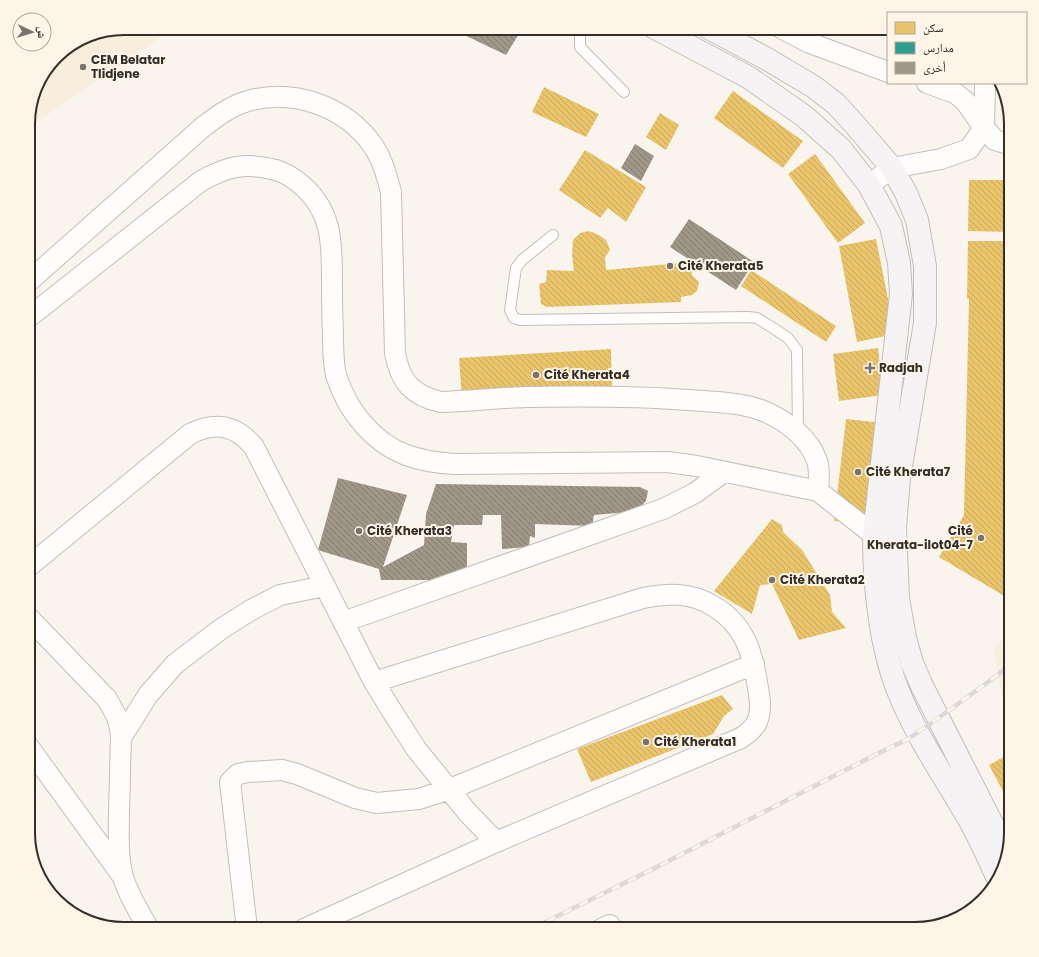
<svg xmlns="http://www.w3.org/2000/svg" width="1039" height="957" viewBox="0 0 1039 957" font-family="Poppins,'Noto Naskh Arabic',sans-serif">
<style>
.built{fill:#f9eede}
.homes{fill:url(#homes-back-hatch)}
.schools{fill:url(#schools-back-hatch)}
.building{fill:url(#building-back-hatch)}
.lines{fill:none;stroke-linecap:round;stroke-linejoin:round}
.lane-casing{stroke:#c3beb8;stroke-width:12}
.street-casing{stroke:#c3beb8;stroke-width:22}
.secondary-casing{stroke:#c3beb8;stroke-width:24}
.lane{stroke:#fefdfc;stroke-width:10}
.street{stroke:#fefdfc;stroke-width:20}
.secondary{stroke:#f6f3f5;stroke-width:22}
.rail-casing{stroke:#dad9d7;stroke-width:4.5}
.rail{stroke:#fef5e8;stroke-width:3;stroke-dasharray:9;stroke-linecap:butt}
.poi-dot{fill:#78736d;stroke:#fef5e8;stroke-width:1.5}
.labels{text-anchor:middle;stroke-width:4;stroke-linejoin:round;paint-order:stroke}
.poi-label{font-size:12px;font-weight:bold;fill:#332e28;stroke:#fef5e8;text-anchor:start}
.rim{fill:none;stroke:#332e28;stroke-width:2}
</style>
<defs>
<pattern id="homes-back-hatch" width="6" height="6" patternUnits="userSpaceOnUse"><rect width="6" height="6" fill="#e9c46a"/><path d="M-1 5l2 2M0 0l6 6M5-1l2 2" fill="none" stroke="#c8a95c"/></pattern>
<pattern id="schools-back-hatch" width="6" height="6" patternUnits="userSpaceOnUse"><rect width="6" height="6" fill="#2a9d8f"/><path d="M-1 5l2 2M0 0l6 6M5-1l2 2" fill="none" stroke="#258075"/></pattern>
<pattern id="building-back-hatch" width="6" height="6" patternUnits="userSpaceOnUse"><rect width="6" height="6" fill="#a09789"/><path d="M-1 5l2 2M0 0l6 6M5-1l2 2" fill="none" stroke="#837c70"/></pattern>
</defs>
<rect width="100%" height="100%" fill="#f9f4ed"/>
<!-- built -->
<path class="built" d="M124,28H174L40,120L28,127V117L38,82L60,52L87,35Z
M1011,629V709L1005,712L994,649Z"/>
<!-- homes -->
<path class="homes" d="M881,28H888V34H881Z
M544,87L599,114L586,137L532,112Z
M733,91L803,141L783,168L714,118Z
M660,113L679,125L666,150L646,137Z
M585,150L646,187L626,222L608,208L600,218L559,190Z
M815,154L865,223L838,243L788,174Z
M969,180H1011V232L968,231Z
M589,231L599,235L606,240L610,250L605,257L606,270L691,262L692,275L699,282L697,291L692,295L681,297V302L547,307L541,304L539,284L546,282L547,270L574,271L572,255L573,240L580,233Z
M876,239L895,334L857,342L839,246Z
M968,241H1011V587L1006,597L939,557L964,515L969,299H967Z
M751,270L836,326L826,342L741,286Z
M878,348L883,395L839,401L833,354Z
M611,349L612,392L462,398L459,358Z
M846,419L882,423L870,525L834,521Z
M772,519L782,525L783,532L802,550L830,595L832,612L846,628L799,640L772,584L760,585L752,614L714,591Z
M722,695L733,709L724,716L713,734L591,782L577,749Z
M1011,753V806L989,765Z"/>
<!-- schools -->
<path class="schools" d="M93,34L77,45L75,43L87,35Z"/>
<!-- building -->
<path class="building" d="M453,28H512L520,32L506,55L452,29Z
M635,144L654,156L641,181L621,168Z
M689,219L754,262L736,290L670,247Z
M338,478L407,495L383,567L424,545L426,514L436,484L640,487L648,491L646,501L641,506L630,512L594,515L592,526L535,524V538L530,536L529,547L502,549L501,515H483L482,525H454L451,542L467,543V571L445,580H381L379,569L318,550Z"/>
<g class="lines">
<defs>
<path id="lane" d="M584,28L580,36V47L624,92
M553,235L522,260L516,268L510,310L514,318L520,320L748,317L757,318L773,328L788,338L797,350L798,432"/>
<path id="street" d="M781,28L810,43L888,72
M927,83L955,93L965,101L984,128L995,140L1011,145
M869,185L892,168L941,159L969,149L984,128L985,83
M28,282L203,127C216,117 229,107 245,102C292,87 346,106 374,147C383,161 387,177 391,192L395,353C400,382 413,396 441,402C469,401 498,398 526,397C580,396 635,396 689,400C713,402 738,402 761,410C784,419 809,437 817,461C820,470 819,482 818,491
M28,318L201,181C228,166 245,162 276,170C286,173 296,180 304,187C332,213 332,243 332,279C332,297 332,315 333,333C333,347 333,362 336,375C342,394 351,411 364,425C389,454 419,462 455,464L668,462L697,466L818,491L874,535L884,546
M28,567L190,434C216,421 236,425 254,447L374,682L395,716L417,750L468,813L496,842
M28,617L107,699L117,717L120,728L121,738C120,762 120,785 119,809C119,831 117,855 123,877C129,896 139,912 149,929
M343,622L663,509L695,493L724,472
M121,738L148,695L175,664L221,629L251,610L280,595L325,586
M28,746L121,874
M247,929L230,782L238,774L248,772L282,770L297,774L355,798L377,803L419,799L450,789L754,664
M304,929L496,842L741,738C747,734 752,730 756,724C762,712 760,700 758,688C753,654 745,624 713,606C691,592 667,593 643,598L374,682
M601,929L610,925"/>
<path id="secondary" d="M655,28L748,77L804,116L841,149L869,185L891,226L899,263L901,294L874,535C874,585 880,647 899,693C917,738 946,779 970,821C980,839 989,859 998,879
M709,28L767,59L814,87L836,104L856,126L892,168L906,193L917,220L925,266V323L899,478L895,527L898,598L905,638L912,663L922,686L1007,853"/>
</defs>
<!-- lane casing -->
<use href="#lane" class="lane-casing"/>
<!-- street casing -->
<use href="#street" class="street-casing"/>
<!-- secondary casing -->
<use href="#secondary" class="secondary-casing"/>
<!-- lane -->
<use href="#lane" class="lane"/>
<!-- street -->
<use href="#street" class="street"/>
<!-- secondary -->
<use href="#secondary" class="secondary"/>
<defs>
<path id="rail" d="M872,757H871L908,739L933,722L999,674L1011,663
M531,929L649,871L871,757"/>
</defs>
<!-- rail casing -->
<use href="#rail" class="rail-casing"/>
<!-- rail -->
<use href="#rail" class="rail"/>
</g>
<!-- markers -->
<g class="poi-dot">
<circle cx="83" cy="67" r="4"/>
<circle cx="670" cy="266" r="4"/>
<path d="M868 362h4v4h4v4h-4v4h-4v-4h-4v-4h4z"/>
<circle cx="536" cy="375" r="4"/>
<circle cx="858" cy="472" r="4"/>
<circle cx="359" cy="531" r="4"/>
<circle cx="981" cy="538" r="4"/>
<circle cx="772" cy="580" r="4"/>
<circle cx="646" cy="742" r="4"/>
</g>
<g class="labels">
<!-- poi labels -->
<g class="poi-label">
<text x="91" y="64">CEM Belatar<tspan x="91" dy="14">Tlidjene</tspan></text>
<text x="678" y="270">Cité Kherata5</text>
<text x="879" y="372">Radjah</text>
<text x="544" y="379">Cité Kherata4</text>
<text x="866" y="476">Cité Kherata7</text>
<text x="367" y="535">Cité Kherata3</text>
<text x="973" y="535" text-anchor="end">Cité<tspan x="973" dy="14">Kherata-ilot04-7</tspan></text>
<text x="780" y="584">Cité Kherata2</text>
<text x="654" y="746">Cité Kherata1</text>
</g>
</g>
<!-- crop -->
<path d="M0 0H1039V957H0ZM124 35H915A89 89 0 0 1 1004 124V833A89 89 0 0 1 915 922H124A89 89 0 0 1 35 833V124A89 89 0 0 1 124 35Z" fill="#fef5e8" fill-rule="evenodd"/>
<path class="rim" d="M124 35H915A89 89 0 0 1 1004 124V833A89 89 0 0 1 915 922H124A89 89 0 0 1 35 833V124A89 89 0 0 1 124 35Z"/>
<!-- legend -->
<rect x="887" y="12" width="140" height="72" fill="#fef5e8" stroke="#ada59b"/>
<rect x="895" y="22" width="20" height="12" fill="#e9c46a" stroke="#ada59b"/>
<text x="923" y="32" font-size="12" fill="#332e28">سكن</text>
<rect x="895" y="42" width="20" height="12" fill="#2a9d8f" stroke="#ada59b"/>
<text x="923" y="52" font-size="12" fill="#332e28">مدارس</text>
<rect x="895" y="62" width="20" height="12" fill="#a09789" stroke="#ada59b"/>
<text x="923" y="72" font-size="12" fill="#332e28">أخرى</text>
<!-- north arrow -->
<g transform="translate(32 32) rotate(94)"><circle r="19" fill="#fef5e8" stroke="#ada59b"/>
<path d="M0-3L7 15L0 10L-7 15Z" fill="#78736d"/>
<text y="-6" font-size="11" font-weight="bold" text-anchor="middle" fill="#332e28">ش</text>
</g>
</svg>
